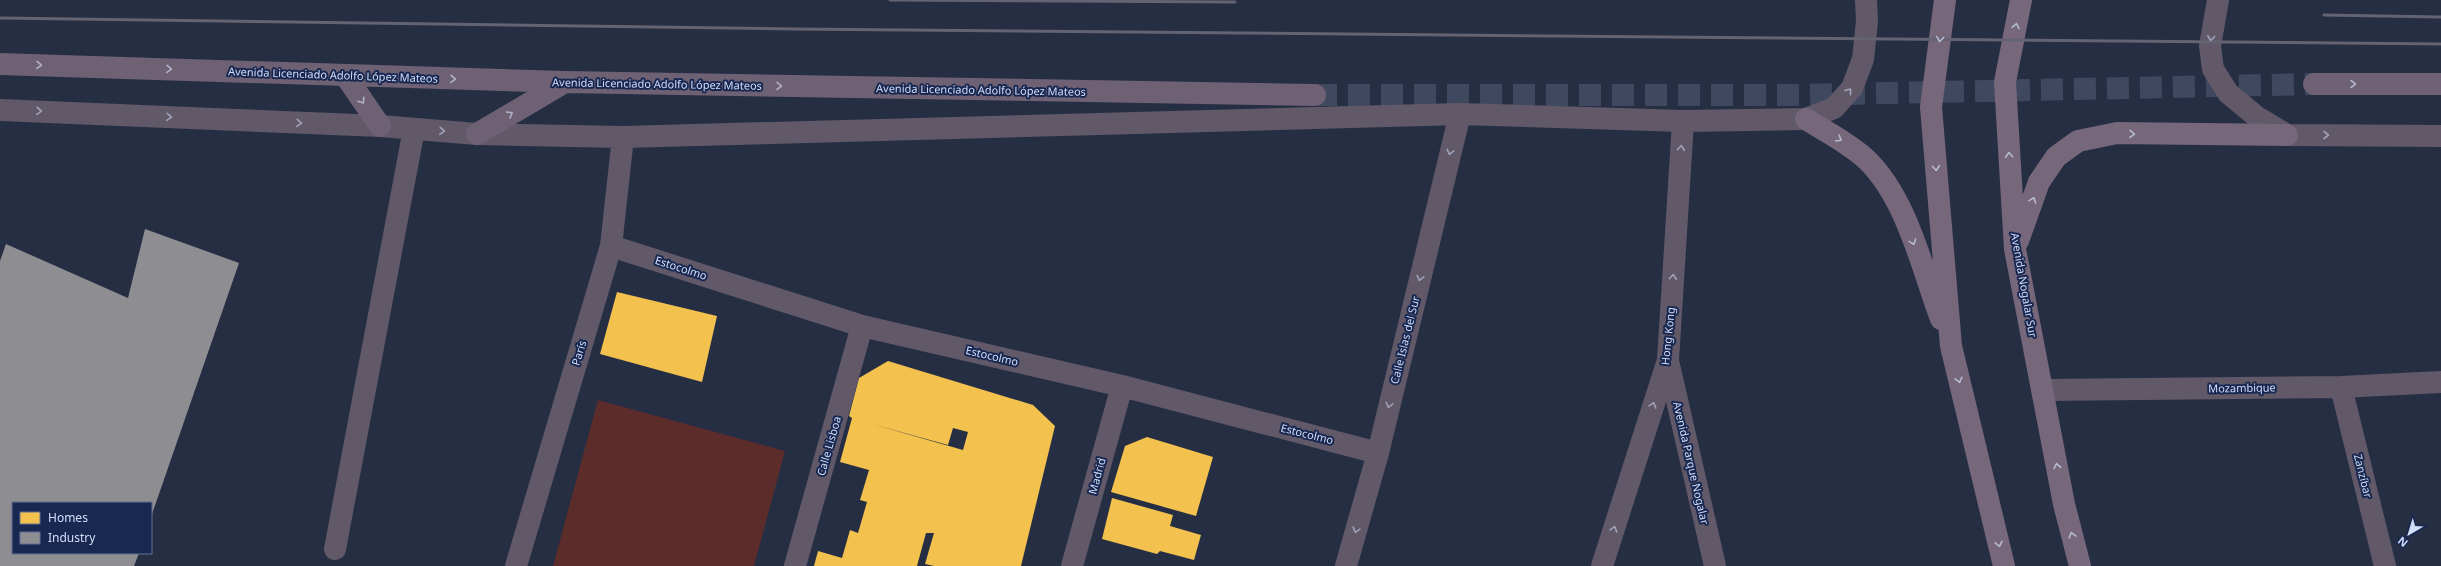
<svg xmlns="http://www.w3.org/2000/svg" width="2441" height="566" viewBox="0 0 2441 566" font-family="'Noto Sans',sans-serif">
<style>
.green{fill:#5c2c2b}
.homes{fill:#f2c14e;fill-rule:evenodd}
.industry{fill:#8d8d92}
.lines{fill:none;stroke-linecap:round;stroke-linejoin:round}
.major-tunnel{stroke:#40485f;stroke-width:22;stroke-dasharray:22 11;stroke-linecap:butt}
.minor{stroke:#615968;stroke-width:22}
.major{stroke:#6e6173;stroke-width:22}
.highway{stroke:#76677a;stroke-width:22}
.rail{stroke:#646372;stroke-width:3}
.oneway{stroke:#b6bad3}
.oneway2{stroke:#9fa2b8}
.oneway3{stroke:#afb2ca}
.labels{text-anchor:middle;stroke-width:4;stroke-linejoin:round;paint-order:stroke}
.street-label{font-size:11px;fill:#d2def9;stroke:#192851}
</style>
<rect width="100%" height="100%" fill="#262e44"/>
<!-- green -->
<path class="green" d="M598,400L785,451L754,566H553Z"/>
<!-- homes -->
<path class="homes" d="M617,292L717,316L702,382L600,354Z
M888,361L1033,405L1055,426L1021,566H934L925,564L934,533H926L917,566H814L818,551L842,558L850,530L858,533L867,502L860,500L869,470L840,462L852,418L849,416L859,378ZM872,424L948,445L953,428L968,432L963,450Z
M1147,437L1213,457L1196,516L1111,492L1125,446Z
M1112,498L1173,515L1170,526L1201,535L1194,560L1160,551L1157,554L1102,539Z"/>
<!-- industry -->
<path class="industry" d="M145,229L239,263L151,517V503H13V553H139L134,566H0V261L6,244L128,298Z"/>
<g class="lines">
<!-- major-tunnel -->
<path class="major-tunnel" d="M1315,95H1794L2314,84"/>
<!-- minor -->
<path class="minor" d="M2218,0L2210,46L2213,69L2228,93L2257,117L2287,135L2441,136
M0,110L380,126L477,134L623,137L1460,114L1683,121L1806,119L1834,108L1852,88L1863,59L1867,21L1866,0
M611,246L862,326L1122,386L1378,453
M1668,361L1715,566
M2341,387L2385,566
M2043,390L2341,387L2441,382
M335,549L414,129
M516,566L611,246L623,137
M795,566L862,326
M1072,566L1122,386
M1346,566L1378,453L1460,114
M1602,566L1668,360L1683,121"/>
<!-- major -->
<path class="major" d="M0,64L565,82L1315,95
M345,75L380,126
M2314,84H2441
M477,134L565,82"/>
<!-- highway -->
<path class="highway" d="M1945,0L1931,107L1951,346L2004,566
M2021,0L2005,82L2015,249L2064,504L2080,566
M1806,119C1826,132 1849,143 1867,160C1907,199 1922,268 1941,319
M2018,241L2039,182L2056,157L2078,141L2117,133L2287,135"/>
<!-- rail -->
<path class="rail" d="M890,0L1235,2
M2324,15L2441,17
M0,18L793,29L2441,44"/>
</g>
<!-- one-way arrows -->
<defs><path id="oneway-chevron" d="M-2-3.5L2.5 0L-2 3.5" fill="none" stroke-width="1.6" stroke-linecap="round" stroke-linejoin="round"/></defs>
<g class="oneway">
<use href="#oneway-chevron" transform="translate(2016 26) rotate(-79)"/>
<use href="#oneway-chevron" transform="translate(1940 39) rotate(97)"/>
<use href="#oneway-chevron" transform="translate(2132 134) rotate(1)"/>
<use href="#oneway-chevron" transform="translate(1839 139) rotate(31)"/>
<use href="#oneway-chevron" transform="translate(2009 155) rotate(-93)"/>
<use href="#oneway-chevron" transform="translate(1936 168) rotate(85)"/>
<use href="#oneway-chevron" transform="translate(2033 200) rotate(-70)"/>
<use href="#oneway-chevron" transform="translate(1913 242) rotate(70)"/>
<use href="#oneway-chevron" transform="translate(1959 380) rotate(76)"/>
<use href="#oneway-chevron" transform="translate(2057 466) rotate(-101)"/>
<use href="#oneway-chevron" transform="translate(2072 535) rotate(-105)"/>
<use href="#oneway-chevron" transform="translate(1999 544) rotate(77)"/>
</g>
<g class="oneway2">
<use href="#oneway-chevron" transform="translate(2211 38) rotate(98)"/>
<use href="#oneway-chevron" transform="translate(1849 91) rotate(-53)"/>
<use href="#oneway-chevron" transform="translate(39 111) rotate(3)"/>
<use href="#oneway-chevron" transform="translate(169 117) rotate(3)"/>
<use href="#oneway-chevron" transform="translate(299 123) rotate(3)"/>
<use href="#oneway-chevron" transform="translate(442 131) rotate(4)"/>
<use href="#oneway-chevron" transform="translate(2326 135)"/>
<use href="#oneway-chevron" transform="translate(1681 148) rotate(-86)"/>
<use href="#oneway-chevron" transform="translate(1450 152) rotate(104)"/>
<use href="#oneway-chevron" transform="translate(1673 277) rotate(-86)"/>
<use href="#oneway-chevron" transform="translate(1420 278) rotate(104)"/>
<use href="#oneway-chevron" transform="translate(1389 405) rotate(104)"/>
<use href="#oneway-chevron" transform="translate(1653 405) rotate(-72)"/>
<use href="#oneway-chevron" transform="translate(1614 529) rotate(-72)"/>
<use href="#oneway-chevron" transform="translate(1356 530) rotate(106)"/>
</g>
<g class="oneway3">
<use href="#oneway-chevron" transform="translate(39 65) rotate(2)"/>
<use href="#oneway-chevron" transform="translate(169 69) rotate(2)"/>
<use href="#oneway-chevron" transform="translate(453 79) rotate(2)"/>
<use href="#oneway-chevron" transform="translate(2353 84)"/>
<use href="#oneway-chevron" transform="translate(779 86) rotate(1)"/>
<use href="#oneway-chevron" transform="translate(362 101) rotate(56)"/>
<use href="#oneway-chevron" transform="translate(510 114) rotate(-30)"/>
</g>
<g class="labels">
<!-- street labels -->
<g class="street-label">
<text transform="translate(333 75) rotate(2)" y="4">Avenida Licenciado Adolfo López Mateos</text>
<text transform="translate(657 84) rotate(1)" y="4">Avenida Licenciado Adolfo López Mateos</text>
<text transform="translate(981 90) rotate(1)" y="4">Avenida Licenciado Adolfo López Mateos</text>
<text transform="translate(681 268) rotate(18)" y="4">Estocolmo</text>
<text transform="translate(2024 285) rotate(80)" y="4">Avenida Nogalar Sur</text>
<text transform="translate(1668 336) rotate(-84)" y="4">Hong Kong</text>
<text transform="translate(1405 340) rotate(-76)" y="4">Calle Islas del Sur</text>
<text transform="translate(579 353) rotate(-73)" y="4">París</text>
<text transform="translate(992 356) rotate(13)" y="4">Estocolmo</text>
<text transform="translate(2242 388) rotate(-1)" y="4">Mozambique</text>
<text transform="translate(1307 434) rotate(14)" y="4">Estocolmo</text>
<text transform="translate(829 446) rotate(-74)" y="4">Calle Lisboa</text>
<text transform="translate(1691 463) rotate(77)" y="4">Avenida Parque Nogalar</text>
<text transform="translate(1097 476) rotate(-75)" y="4">Madrid</text>
<text transform="translate(2363 476) rotate(76)" y="4">Zanzíbar</text>
</g>
</g>
<!-- legend -->
<rect x="12" y="502" width="140" height="52" fill="#192851" stroke="#637194"/>
<rect x="20" y="512" width="20" height="12" fill="#f2c14e" stroke="#637194"/>
<text x="48" y="522" font-size="12" fill="#d2def9">Homes</text>
<rect x="20" y="532" width="20" height="12" fill="#8d8d92" stroke="#637194"/>
<text x="48" y="542" font-size="12" fill="#d2def9">Industry</text>
<!-- north arrow -->
<g transform="translate(2409 534) rotate(218)" stroke="#192851" stroke-width="3" paint-order="stroke">
<path d="M0-3L7 15L0 10L-7 15Z" fill="#d2def9"/>
<text y="-6" font-size="11" font-weight="bold" text-anchor="middle" fill="#d2def9">N</text>
</g>
</svg>
